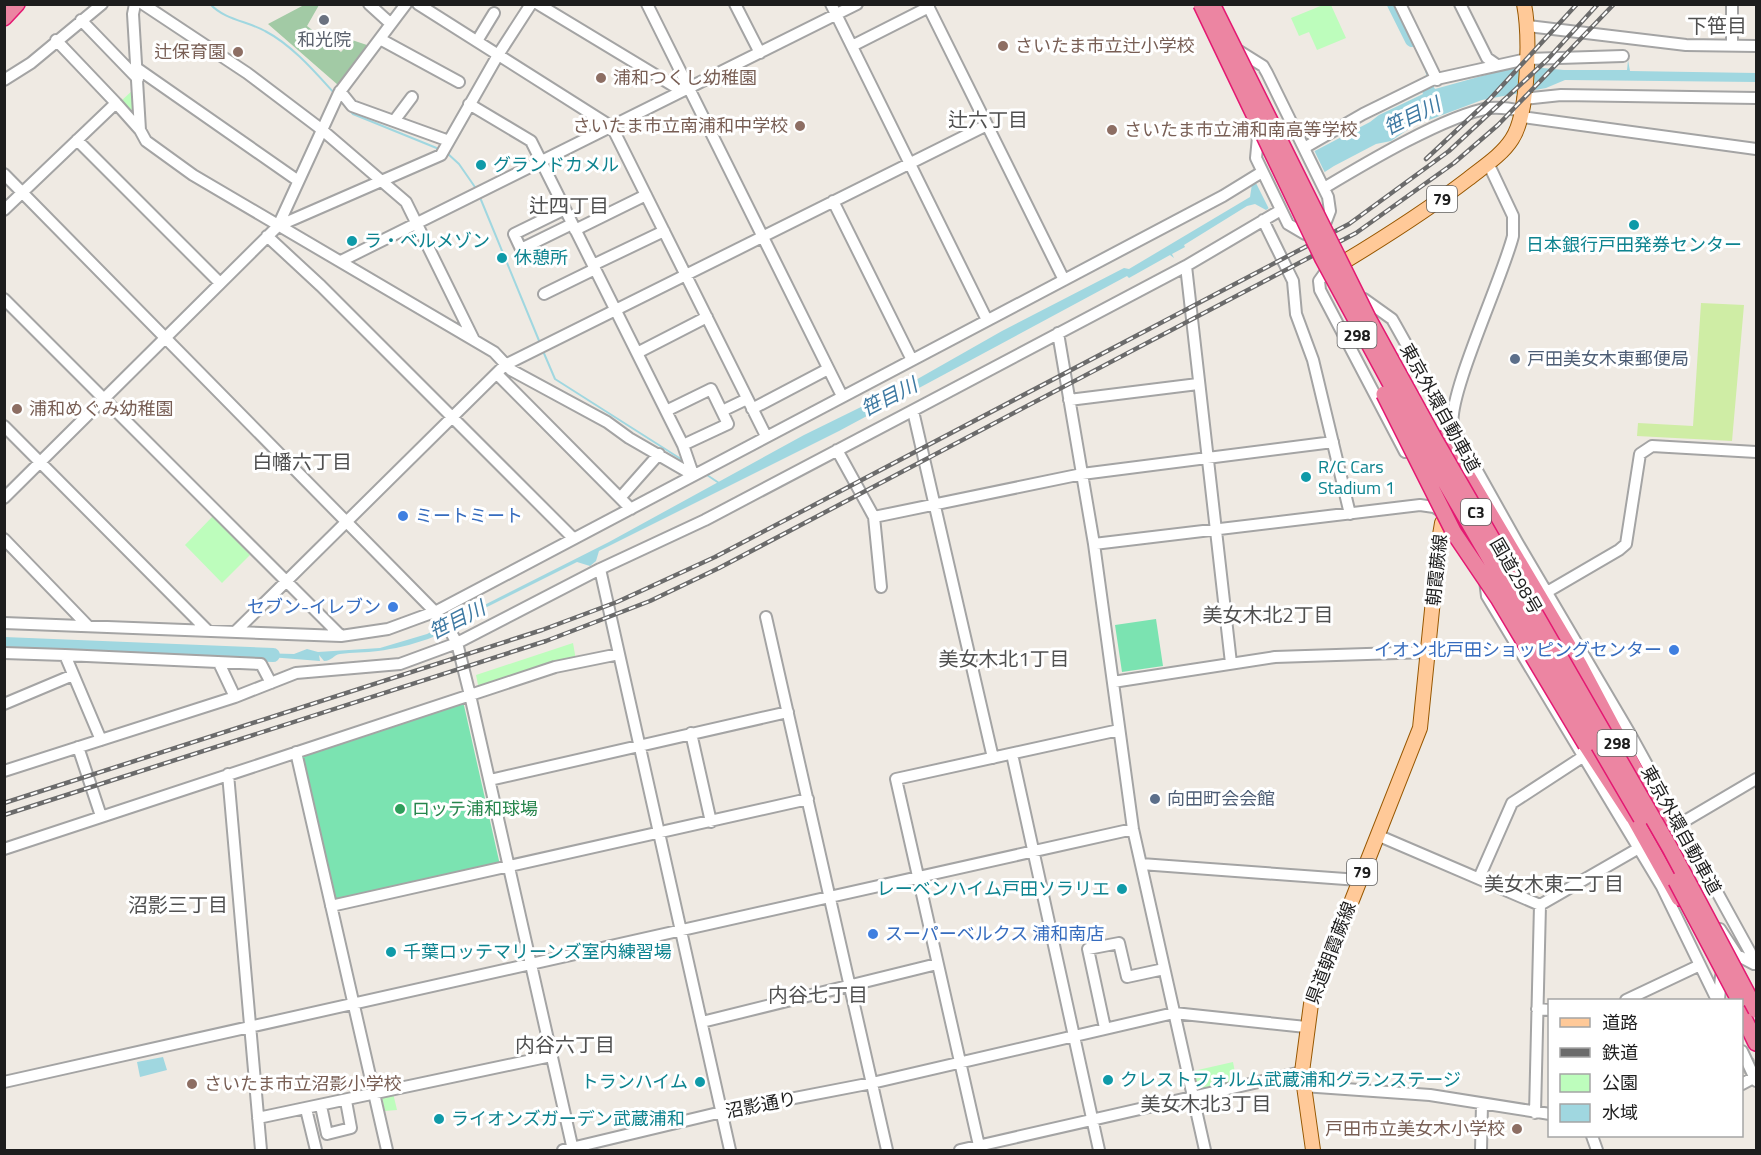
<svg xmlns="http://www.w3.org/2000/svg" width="1761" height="1155" viewBox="0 0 1761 1155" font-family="'Titillium Web','Noto Sans JP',sans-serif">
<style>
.grass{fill:#cfeda5}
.cemetery{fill:#a2caa5}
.park{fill:#bdfdbc}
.pitch{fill:#7be3b1}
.water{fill:#a0d7e0}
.pier{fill:#efeae3}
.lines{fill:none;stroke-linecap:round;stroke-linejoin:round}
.stream{stroke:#a0d7e0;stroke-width:2}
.river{stroke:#a0d7e0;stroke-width:14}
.minor-tunnel{stroke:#c5c1bb;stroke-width:10;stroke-dasharray:10 5;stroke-linecap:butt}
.minor-casing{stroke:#a4a4a4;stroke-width:14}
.major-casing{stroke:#975700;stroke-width:16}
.highway-casing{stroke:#e41972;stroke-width:18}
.minor{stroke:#fff;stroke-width:10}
.major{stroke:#ffc998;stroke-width:14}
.highway{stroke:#ec85a2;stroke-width:15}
.rail-casing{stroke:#6b6b6b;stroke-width:4.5}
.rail{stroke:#fff;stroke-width:2;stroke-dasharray:7;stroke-linecap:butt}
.highway-bridge-casing{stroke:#e41972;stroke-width:18;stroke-linecap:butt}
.highway-bridge{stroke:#ec85a2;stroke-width:15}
.worship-dot{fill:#6b7280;stroke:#fff;stroke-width:2}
.education-dot{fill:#8d6e63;stroke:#fff;stroke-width:2}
.culture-dot{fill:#0f9aa8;stroke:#fff;stroke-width:2}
.service-dot{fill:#5c6f8a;stroke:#fff;stroke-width:2}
.shop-dot{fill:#3f7fe0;stroke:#fff;stroke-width:2}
.leisure-dot{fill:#2e9e5b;stroke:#fff;stroke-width:2}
.labels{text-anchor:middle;stroke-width:6;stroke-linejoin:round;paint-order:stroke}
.shield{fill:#fff;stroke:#616161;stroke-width:1.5}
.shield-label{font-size:16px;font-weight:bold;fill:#1d1d1d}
.worship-label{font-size:18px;fill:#5b616d;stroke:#fff}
.education-label{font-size:18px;fill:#785e54;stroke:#fff;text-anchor:start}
.culture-label{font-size:18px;fill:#0d838f;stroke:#fff;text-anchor:start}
.service-label{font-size:18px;fill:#4e5e75;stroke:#fff;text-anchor:start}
.street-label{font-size:18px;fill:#1d1d1d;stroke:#fff}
.shop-label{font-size:18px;fill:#366cbe;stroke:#fff;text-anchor:start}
.leisure-label{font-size:18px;fill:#27864d;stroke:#fff;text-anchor:start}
.neighbourhood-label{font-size:20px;fill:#505050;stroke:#fff}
.water-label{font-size:20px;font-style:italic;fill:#3f7aa3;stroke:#fff}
</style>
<rect width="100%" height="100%" fill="#efeae3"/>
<!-- grass -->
<path class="grass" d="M1701,303L1744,305L1732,441L1637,436L1638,423L1693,426Z"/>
<!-- cemetery -->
<path class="cemetery" d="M304,5H319L307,26L341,52L352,40L370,46L338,85L268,24Z"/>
<!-- park -->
<path class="park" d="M1323,5H1331L1346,38L1317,50L1309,32L1299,36L1291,18Z
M134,89L136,110L129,112L120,102Z
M213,516L250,555L222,583L185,545Z
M573,643L576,660L479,690L476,675Z
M1233,1062L1237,1083L1194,1093L1189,1072Z
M393,1093L397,1110L385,1111L382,1096Z"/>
<!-- pitch -->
<path class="pitch" d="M1156,619L1163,666L1122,672L1115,625Z
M463,701L500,865L335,901L300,753Z"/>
<!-- water -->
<path class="water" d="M1628,60L1630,71L1756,73V82L1565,80L1546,88L1482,100L1413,126L1391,141L1376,144L1334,166L1266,210L1255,204L1247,206L1184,245L1185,247L1172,254L1174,258L1170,255L1129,278L1127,276L839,431L599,551L596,561L590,566L577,562L473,614C449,635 409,647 378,651C366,653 352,652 340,654C333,655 332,661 324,661L319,655L320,661L257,656V653L294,654L307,649L318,652L380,648L427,634L609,542L804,435L914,381L1002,331L1124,268L1129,269L1250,197L1252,184L1370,122L1379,115L1423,94L1421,88L1432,84L1435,89L1507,69L1532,67L1564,70H1627Z
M163,1057L167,1070L140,1077L137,1062Z"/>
<!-- pier -->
<path class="pier" d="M1313,148L1326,175L1269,209L1254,179Z"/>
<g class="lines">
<!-- stream -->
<path class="stream" d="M210,4C225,20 247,21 265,31C292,45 315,72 335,94
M1425,66L1428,78
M341,101L353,114L439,149
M447,153L459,164L477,190
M479,195L540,343
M543,351L555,379L684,461
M704,473L719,483"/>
<!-- river -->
<path class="river" d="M1394,4L1412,40
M4,644L273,655"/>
<!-- minor-tunnel -->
<path class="minor-tunnel" d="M1742,1070L1756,1062"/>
<defs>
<path id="minor" d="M135,4L133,14L140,130
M143,4L247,73L321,129L406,202L474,340
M369,4L391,24
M418,4L612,127L766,436
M538,4L682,91
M647,4L842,396
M735,4L760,53
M831,4L987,320
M927,4L1064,280
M1400,4L1437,80
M1460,4L1487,58L1497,65
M1732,4V46
M81,20L138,79
M1528,26L1686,45L1756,46
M380,39L459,82
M56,40L116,103
M477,41L494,13
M852,46L929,7
M1239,51L1263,66L1267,73L1328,197L1330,211L1325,224
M138,69L297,180
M4,80L31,63L102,4
M340,91L352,106L449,141
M1523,99L1561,95L1756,98
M469,104L531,141L683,445L693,474
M1522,117L1756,149
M394,121L412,97
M1258,137L1256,158L1288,224L1305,234
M77,140L220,283
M1304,148L1363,114L1432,80L1527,59L1623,56
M4,174L445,622L457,643L470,695L573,1150
M1324,188C1364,164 1446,115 1490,108C1501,107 1513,109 1523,111
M833,201L912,360
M565,209L514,234L521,249L572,224
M4,210L116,103L140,130L146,141L193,175L494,352L511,370L607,422L629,438L693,475
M1263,220L1293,281L1296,314L1313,360L1350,514
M278,226L339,93L406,4
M575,230L646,195
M267,236L321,286L573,538
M341,261L857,4
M593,265L664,231
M1186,266L1231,663
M1324,274L1319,281L1320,290L1405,452
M544,294L595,269
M4,299L341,636
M1364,299L1392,319L1396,326L1517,542L1629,732L1750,952L1752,963
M1058,333L1094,544L1133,829L1205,1150
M637,353L707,317
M497,374L631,509
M1069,400L1198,384
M752,409L828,369
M666,411L711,389L728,424L683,445
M722,411L747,399
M913,411L993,758
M4,426L207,630
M1453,426C1447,396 1503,277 1513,236V216L1488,163
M837,450L874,517L881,587
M4,498L278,226L441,155L498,55L531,4
M620,498L659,454
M874,517L1082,474L1333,442
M4,539L88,626
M1094,544L1420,505L1434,507L1444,513
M1482,557L1487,596L1662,887L1717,1000
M600,569L730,1150
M1547,592L1619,550L1626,544L1640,454L1652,446L1756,452
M766,617L887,1150
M4,623L341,636L388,629L437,611L1223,196L1262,172
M236,631L505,365L987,125
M4,653L65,655L101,740
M65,655L261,664L271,683
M219,663L235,697
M1113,682L1275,657L1428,652
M4,704L73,675
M691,733L711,822
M78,747L101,816
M296,752L387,1150
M1012,754L1099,1150
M4,771L235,697L296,673L400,664L457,643L600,569L705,520L910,412L1186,266L1281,210
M228,774L261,1150
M490,780L788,712
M1678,825L1756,779
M1377,835L1540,905L1639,848
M4,849L555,667L619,654
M1141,864L1359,880
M1479,878L1512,803L1584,756
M331,906L808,799
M1720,929L1737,955L1754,964
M1626,1000L1700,965
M1719,1000L1721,976
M1537,1009L1550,1010
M702,1022L937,964
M1105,1028L1088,949L1119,943L1127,977L1164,969
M1742,1051L1756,1081
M4,1082L1133,829
M1742,1084L1755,1077
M1303,1086L1430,1095L1550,1114
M321,1106L327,1134L351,1128L346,1101
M306,1109L316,1150
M1535,1113L1540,905
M258,1118L551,1056
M1592,1136L1597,1150
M563,1150L722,1112L872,1083L1174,1013L1306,1027
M960,1150L1302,1072
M980,1150L896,779L1119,730
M1481,1150L1482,1104"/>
<path id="major" d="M1332,269C1379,241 1425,212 1468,179C1483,167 1502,155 1512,139C1529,113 1530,35 1524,4
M1313,1150L1302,1072L1311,1004L1420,728L1439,541L1442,523L1450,509"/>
<path id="highway" d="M4,18L17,4
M1445,438L1579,664L1667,830
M1586,745L1633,817
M1629,809L1679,898
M1742,1014L1756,1043"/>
</defs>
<!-- minor casing -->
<use href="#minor" class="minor-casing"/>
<!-- major casing -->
<use href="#major" class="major-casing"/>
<!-- highway casing -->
<use href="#highway" class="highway-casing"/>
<!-- minor -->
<use href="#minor" class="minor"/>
<!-- major -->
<use href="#major" class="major"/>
<!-- highway -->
<use href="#highway" class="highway"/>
<defs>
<path id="rail" d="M1426,159L1489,100L1577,4
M4,803L542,630L617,602L715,557L1349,224L1449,151L1547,60L1598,4
M4,815L546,641L650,601L719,568L1356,233L1454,163L1498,125L1614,4"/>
</defs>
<!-- rail casing -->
<use href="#rail" class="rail-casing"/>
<!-- rail -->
<use href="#rail" class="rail"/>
<defs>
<path id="highway-bridge" d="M1201,4L1323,259L1427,451L1641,818
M1212,4L1368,318L1434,438L1670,848L1756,1010
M1384,394L1454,533L1498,598L1586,745
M1676,881L1739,1000"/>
</defs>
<!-- highway-bridge casing -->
<use href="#highway-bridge" class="highway-bridge-casing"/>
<!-- highway-bridge -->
<use href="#highway-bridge" class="highway-bridge"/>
</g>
<!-- markers -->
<circle class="worship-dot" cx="324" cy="20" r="6"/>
<g class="education-dot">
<circle cx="1003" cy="46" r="6"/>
<circle cx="238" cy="52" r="6"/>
<circle cx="601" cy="78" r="6"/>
<circle cx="800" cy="126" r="6"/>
<circle cx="1112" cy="130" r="6"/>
<circle cx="17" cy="409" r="6"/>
<circle cx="192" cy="1084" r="6"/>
<circle cx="1517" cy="1129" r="6"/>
</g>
<g class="culture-dot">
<circle cx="481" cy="165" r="6"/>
<circle cx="1634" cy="225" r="6"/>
<circle cx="352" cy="241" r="6"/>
<circle cx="502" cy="258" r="6"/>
<circle cx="1306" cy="477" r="6"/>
<circle cx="1122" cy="889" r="6"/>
<circle cx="391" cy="952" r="6"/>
<circle cx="1108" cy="1080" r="6"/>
<circle cx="700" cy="1082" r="6"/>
<circle cx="439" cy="1119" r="6"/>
</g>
<g class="service-dot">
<circle cx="1515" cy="359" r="6"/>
<circle cx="1155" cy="799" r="6"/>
</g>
<g class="shop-dot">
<circle cx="403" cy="516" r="6"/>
<circle cx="393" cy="607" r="6"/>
<circle cx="1674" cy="650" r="6"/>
<circle cx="873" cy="934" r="6"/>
</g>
<circle class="leisure-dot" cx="400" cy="809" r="6"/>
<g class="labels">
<!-- shield labels -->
<g class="shield">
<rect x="1427" y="186" width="30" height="26" rx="4.5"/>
<rect x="1337.5" y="322" width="39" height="26" rx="4.5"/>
<rect x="1461" y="499" width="30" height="26" rx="4.5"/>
<rect x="1597.5" y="730" width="39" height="26" rx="4.5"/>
<rect x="1347" y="859" width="30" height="26" rx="4.5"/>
</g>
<g class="shield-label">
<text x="1442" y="205">79</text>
<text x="1357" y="341">298</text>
<text x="1476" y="518">C3</text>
<text x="1617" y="749">298</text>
<text x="1362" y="878">79</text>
</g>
<!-- worship labels -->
<g class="worship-label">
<text x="324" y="46">和光院</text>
</g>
<!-- education labels -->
<g class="education-label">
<text x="1015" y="52">さいたま市立辻小学校</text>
<text x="226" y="58" text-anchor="end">辻保育園</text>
<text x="613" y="84">浦和つくし幼稚園</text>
<text x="788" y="132" text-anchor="end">さいたま市立南浦和中学校</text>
<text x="1124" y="136">さいたま市立浦和南高等学校</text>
<text x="29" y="415">浦和めぐみ幼稚園</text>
<text x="204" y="1090">さいたま市立沼影小学校</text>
<text x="1505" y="1135" text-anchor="end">戸田市立美女木小学校</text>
</g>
<!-- culture labels -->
<g class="culture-label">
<text x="493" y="171">グランドカメル</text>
<text x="364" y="247">ラ・ベルメゾン</text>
<text x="1634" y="251" text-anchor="middle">日本銀行戸田発券センター</text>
<text x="514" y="264">休憩所</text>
<text x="1318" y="473">R/C Cars<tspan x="1318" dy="21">Stadium 1</tspan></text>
<text x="1110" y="895" text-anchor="end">レーベンハイム戸田ソラリエ</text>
<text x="403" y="958">千葉ロッテマリーンズ室内練習場</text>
<text x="1120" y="1086">クレストフォルム武蔵浦和グランステージ</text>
<text x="688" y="1088" text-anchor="end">トランハイム</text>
<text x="451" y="1125">ライオンズガーデン武蔵浦和</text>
</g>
<!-- service labels -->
<g class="service-label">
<text x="1527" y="365">戸田美女木東郵便局</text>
<text x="1167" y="805">向田町会会館</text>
</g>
<!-- street labels -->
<g class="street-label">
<text transform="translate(1440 408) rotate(61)" y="6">東京外環自動車道</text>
<text transform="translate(1437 570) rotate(-84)" y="6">朝霞蕨線</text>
<text transform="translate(1516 576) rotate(60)" y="6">国道298号</text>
<text transform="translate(1681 830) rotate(61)" y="6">東京外環自動車道</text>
<text transform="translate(1331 953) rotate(-69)" y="6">県道朝霞蕨線</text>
<text transform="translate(761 1105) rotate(-11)" y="6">沼影通り</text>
</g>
<!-- shop labels -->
<g class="shop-label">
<text x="415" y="522">ミートミート</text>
<text x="381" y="613" text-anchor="end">セブン-イレブン</text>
<text x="1662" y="656" text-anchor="end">イオン北戸田ショッピングセンター</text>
<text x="885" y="940">スーパーベルクス 浦和南店</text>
</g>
<!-- leisure labels -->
<g class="leisure-label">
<text x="412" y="815">ロッテ浦和球場</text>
</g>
<!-- neighbourhood labels -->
<g class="neighbourhood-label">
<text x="1717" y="33">下笹目</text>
<text x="988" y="127">辻六丁目</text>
<text x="569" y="213">辻四丁目</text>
<text x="302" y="469">白幡六丁目</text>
<text x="1268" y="622">美女木北2丁目</text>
<text x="1004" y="666">美女木北1丁目</text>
<text x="1554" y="891">美女木東二丁目</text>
<text x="178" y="912">沼影三丁目</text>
<text x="818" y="1002">内谷七丁目</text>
<text x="565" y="1052">内谷六丁目</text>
<text x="1206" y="1111">美女木北3丁目</text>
</g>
<!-- water labels -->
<g class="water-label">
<text transform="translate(1412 116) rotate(-26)" y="7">笹目川</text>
<text transform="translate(889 397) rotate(-27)" y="7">笹目川</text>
<text transform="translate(457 620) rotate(-27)" y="7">笹目川</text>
</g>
</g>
<!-- border -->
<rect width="1761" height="1155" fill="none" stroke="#1d1d1d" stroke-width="12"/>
<!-- legend -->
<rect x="1548" y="999" width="195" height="138" fill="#ffffff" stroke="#a5a5a5" stroke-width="1.5"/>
<rect x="1560" y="1018" width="30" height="9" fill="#ffc998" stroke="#a5a5a5" stroke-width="1.5"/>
<text x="1602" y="1029" font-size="18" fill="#1d1d1d">道路</text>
<rect x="1560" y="1048" width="30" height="9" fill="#6b6b6b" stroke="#a5a5a5" stroke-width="1.5"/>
<text x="1602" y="1059" font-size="18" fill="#1d1d1d">鉄道</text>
<rect x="1560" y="1074" width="30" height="18" fill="#bdfdbc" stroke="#a5a5a5" stroke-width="1.5"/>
<text x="1602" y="1089" font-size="18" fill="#1d1d1d">公園</text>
<rect x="1560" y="1104" width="30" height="18" fill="#a0d7e0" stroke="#a5a5a5" stroke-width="1.5"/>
<text x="1602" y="1119" font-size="18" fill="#1d1d1d">水域</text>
</svg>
